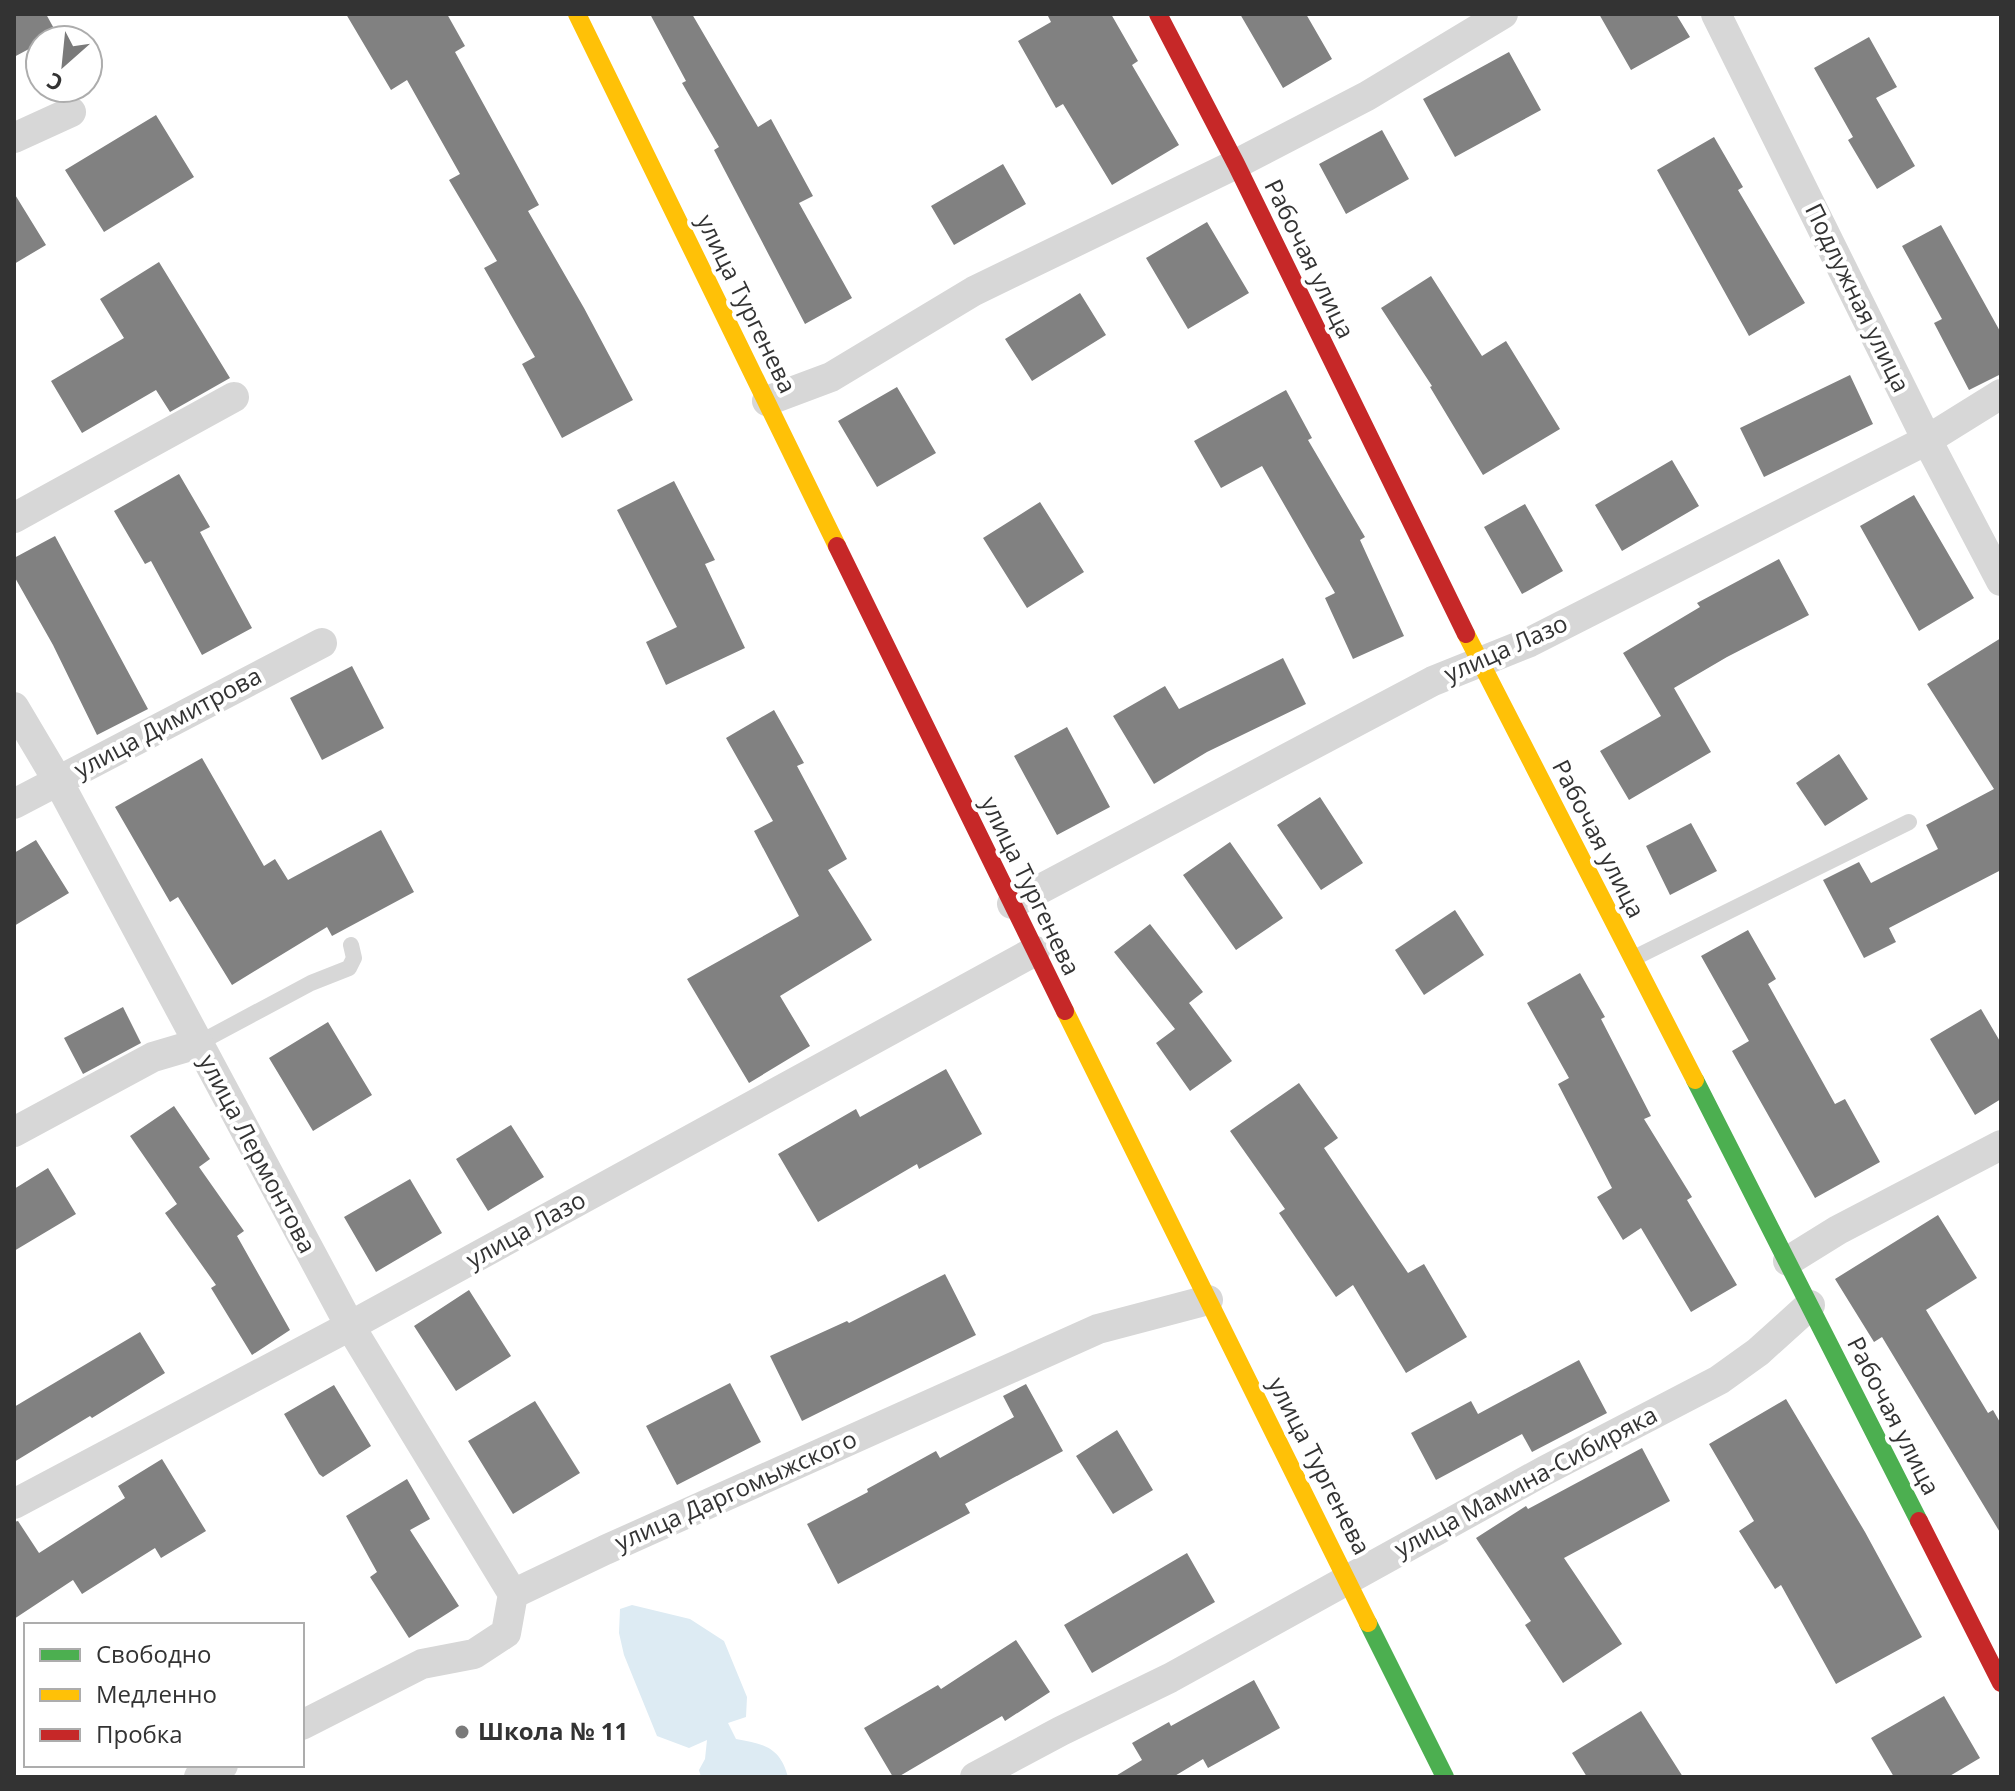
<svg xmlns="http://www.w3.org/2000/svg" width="2015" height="1791" viewBox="0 0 2015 1791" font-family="'Open Sans',sans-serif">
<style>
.water{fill:#ddebf3}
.building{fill:#818181}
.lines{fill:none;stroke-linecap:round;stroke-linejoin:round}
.lane{stroke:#d7d7d7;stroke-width:16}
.street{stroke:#d7d7d7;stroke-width:30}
.fast{stroke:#4caf50;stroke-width:18}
.slow{stroke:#ffc107;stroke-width:18}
.jam{stroke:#c62828;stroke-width:18}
.poi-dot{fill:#7a7a7a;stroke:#fff;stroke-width:3}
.labels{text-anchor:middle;stroke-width:8;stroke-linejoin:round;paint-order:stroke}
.street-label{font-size:24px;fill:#333;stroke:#fff}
.poi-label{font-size:24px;font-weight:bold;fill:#333;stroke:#fff;text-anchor:start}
</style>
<rect width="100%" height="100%" fill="#fff"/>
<!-- water -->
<path class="water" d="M632,1605L690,1619L724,1641L747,1697L746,1717L728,1723L736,1739C764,1744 780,1747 788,1777H701L699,1770L705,1759L707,1740L689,1748L657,1736L624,1655L619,1633L620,1609Z"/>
<!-- building -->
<path class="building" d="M14,14H46L57,34L40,40V43L14,57Z
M346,14H447L465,46L455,52L539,205L528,211L584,308L633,400L562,438L522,364L535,357L484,268L497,261L449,180L460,174L407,80L391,90Z
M650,14H692L758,127L771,119L813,196L799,203L852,298L805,324L714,150L719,147L682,83L686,81Z
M1047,14H1111L1138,61L1132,65L1179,145L1112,185L1063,104L1056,108L1018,41L1051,22Z
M1240,14H1306L1332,59L1283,88Z
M1599,14H1676L1690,37L1631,70Z
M1869,37L1897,87L1876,98L1915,166L1877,189L1848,140L1853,137L1814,68Z
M1509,52L1541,110L1455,157L1423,99Z
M156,115L194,177L104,232L65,170Z
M1382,130L1409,179L1346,214L1319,164Z
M1714,137L1743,187L1738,190L1805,303L1749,336L1657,170Z
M1003,164L1026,204L954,245L931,206Z
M14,193L46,245L14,264Z
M1207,222L1249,293L1188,329L1146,258Z
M1941,225L2001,333V374L1969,390L1934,323L1942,319L1902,246Z
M159,262L230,378L170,412L156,390L82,433L51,381L124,338L100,299Z
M1431,276L1482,356L1506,341L1560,429L1483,475L1430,387L1432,386L1381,308Z
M1080,293L1106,335L1032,381L1005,339Z
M1850,375L1873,424L1764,477L1740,428Z
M897,387L936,453L877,487L838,421Z
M1286,390L1312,438L1308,440L1365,537L1360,540L1404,636L1353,659L1325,598L1335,593L1262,466L1221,488L1194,441Z
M1672,460L1699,506L1622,551L1595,505Z
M179,474L210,527L200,532L252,628L202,655L151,561L145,564L114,511Z
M674,481L715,560L705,564L745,648L666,685L646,642L677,627L617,510Z
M1914,495L1974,598L1919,631L1860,526Z
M1040,502L1084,572L1027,608L983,538Z
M1525,504L1563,571L1522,594L1484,527Z
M55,536L148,709L97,735L53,645L14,576V558Z
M1779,559L1809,615L1727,657L1674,688L1711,752L1629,800L1600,751L1661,716L1623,653L1700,607L1697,603Z
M2001,638V870L1889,928L1896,942L1864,958L1823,880L1859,862L1871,883L1938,849L1926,825L1994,789L1927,684Z
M1283,658L1306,704L1207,752L1154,784L1113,716L1165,686L1179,709Z
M352,666L384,728L322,760L290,698Z
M774,710L804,763L797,766L847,859L828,870L872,940L780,996L810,1046L749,1083L687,979L799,916L754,831L773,821L726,738Z
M1067,727L1110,807L1057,835L1014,756Z
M1839,754L1868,799L1825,826L1796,783Z
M202,758L264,866L275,859L288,880L381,830L414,892L332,936L327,927L232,985L178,897L170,902L115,807Z
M1320,797L1363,863L1321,890L1277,825Z
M1691,823L1717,871L1670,895L1646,846Z
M36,840L69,893L14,926V853Z
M1230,842L1283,918L1236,950L1183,875Z
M1455,910L1484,955L1424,995L1395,950Z
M1150,924L1203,992L1189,1003L1232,1061L1190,1091L1156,1043L1175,1029L1114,952Z
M1748,930L1776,979L1768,984L1835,1104L1845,1099L1880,1162L1815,1198L1732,1051L1749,1041L1701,956Z
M1580,973L1605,1017L1601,1019L1651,1116L1644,1119L1692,1197L1687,1200L1737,1285L1691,1312L1641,1228L1623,1240L1597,1197L1612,1188L1558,1084L1569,1078L1527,1003Z
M123,1007L141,1043L83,1074L64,1038Z
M1981,1009L2001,1043V1099L1975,1115L1930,1039Z
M328,1022L372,1095L313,1131L269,1058Z
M946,1069L982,1134L919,1169L917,1164L818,1222L778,1154L856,1109L860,1117Z
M1299,1083L1338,1138L1324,1148L1408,1273L1424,1264L1467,1337L1406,1373L1353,1285L1336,1297L1279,1213L1285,1209L1230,1131Z
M174,1106L210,1159L199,1167L244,1231L237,1236L290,1330L252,1355L211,1288L216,1285L165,1213L177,1204L130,1136Z
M511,1125L544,1177L488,1211L456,1159Z
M48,1168L76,1214L14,1251V1189Z
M410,1179L442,1233L376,1272L344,1217Z
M1938,1215L1977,1278L1926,1310L1988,1413L1993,1410L2001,1424V1534L1882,1337L1874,1342L1835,1279Z
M945,1274L976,1335L802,1421L770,1356L847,1321L849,1323Z
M469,1290L511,1356L456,1391L414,1326Z
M140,1332L165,1373L92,1418L90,1416L14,1462V1407Z
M1579,1360L1607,1413L1532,1452L1522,1434L1436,1480L1411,1433L1471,1401L1478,1414Z
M730,1383L761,1442L677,1485L646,1426Z
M1026,1384L1063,1451L965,1504L970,1513L838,1584L807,1524L868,1492L867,1489L936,1451L940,1458L1014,1417L1003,1396Z
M334,1385L371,1446L323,1477L319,1474L284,1414Z
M1786,1399L1865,1532L1922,1637L1836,1684L1781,1585L1775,1589L1739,1531L1754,1521L1709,1444Z
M535,1401L580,1473L513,1514L468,1441Z
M1117,1430L1153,1490L1113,1514L1076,1456Z
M1642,1448L1670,1501L1564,1558L1622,1644L1563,1683L1525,1625L1531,1621L1476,1538L1526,1506L1528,1509Z
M162,1459L206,1531L161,1558L155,1548L82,1594L73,1580L14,1619V1522L18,1521L39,1553L125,1498L118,1486Z
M407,1479L430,1519L410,1530L459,1606L409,1638L370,1577L377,1572L346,1516Z
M1187,1553L1215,1602L1092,1673L1064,1625Z
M1016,1640L1050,1692L1005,1721L1002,1716L898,1777H893L864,1728L938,1685L941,1689Z
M1254,1680L1280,1728L1208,1768L1203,1759L1173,1777H1114L1142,1760L1132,1743L1169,1722L1171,1726Z
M1944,1696L1980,1758L1948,1777H1894L1871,1738Z
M1641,1711L1683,1777H1587L1572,1753Z"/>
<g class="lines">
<!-- lane -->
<path class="lane" d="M1634,958L1909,822
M197,1044L311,983L349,968L354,958L351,945"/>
<!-- street -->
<path class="street" d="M1716,14L1927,440L2001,581
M14,138L71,112
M767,401L831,377L974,291L1236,164L1367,96L1503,14
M14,518L234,397
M14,707L58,781L350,1326L513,1594
M14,804L322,643
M1012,904L1433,681L1530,642L1927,440L2001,394
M14,1132L153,1057L197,1044
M1788,1261L1838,1230L2001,1145
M14,1504L350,1326L1035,951
M302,1725L422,1664L474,1654L506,1633L513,1594L605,1550L1098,1329L1208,1300
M199,1777L223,1765
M975,1777L1061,1731L1170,1678L1544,1471L1719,1380L1758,1352L1810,1305"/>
<!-- fast -->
<path class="fast" d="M1695,1080L1919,1521
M1368,1623L1445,1777"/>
<!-- slow -->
<path class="slow" d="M577,14L837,546
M1466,634L1695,1080
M1065,1011L1368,1623"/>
<!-- jam -->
<path class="jam" d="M1158,14L1236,164L1466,634
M837,546L1065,1011
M1919,1521L2001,1683"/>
</g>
<!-- markers -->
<circle class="poi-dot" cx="462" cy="1732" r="8"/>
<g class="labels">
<!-- street labels -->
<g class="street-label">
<text transform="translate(1309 259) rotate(64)" y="8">Рабочая улица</text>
<text transform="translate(1857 298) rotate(64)" y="8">Подлужная улица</text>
<text transform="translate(746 304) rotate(64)" y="8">улица Тургенева</text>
<text transform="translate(1506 649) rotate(-24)" y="8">улица Лазо</text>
<text transform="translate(168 723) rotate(-28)" y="8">улица Димитрова</text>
<text transform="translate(1598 839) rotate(63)" y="8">Рабочая улица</text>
<text transform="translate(1030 886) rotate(64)" y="8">улица Тургенева</text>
<text transform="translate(257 1154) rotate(62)" y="8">улица Лермонтова</text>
<text transform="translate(526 1230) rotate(-29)" y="8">улица Лазо</text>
<text transform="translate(1893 1416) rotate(63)" y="8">Рабочая улица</text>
<text transform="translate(1319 1466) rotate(63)" y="8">улица Тургенева</text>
<text transform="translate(1526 1482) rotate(-28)" y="8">улица Мамина-Сибиряка</text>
<text transform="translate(736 1491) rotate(-24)" y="8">улица Даргомыжского</text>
</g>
<!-- poi labels -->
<g class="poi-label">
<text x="478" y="1740">Школа № 11</text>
</g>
</g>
<!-- border -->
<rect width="2015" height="1791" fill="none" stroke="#333333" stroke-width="32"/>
<!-- legend -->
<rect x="24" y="1623" width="280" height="144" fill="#ffffff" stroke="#adadad" stroke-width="2"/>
<rect x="40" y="1649" width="40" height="12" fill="#4caf50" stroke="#adadad" stroke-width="2"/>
<text x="96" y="1663" font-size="24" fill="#333333">Свободно</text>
<rect x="40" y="1689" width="40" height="12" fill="#ffc107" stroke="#adadad" stroke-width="2"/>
<text x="96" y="1703" font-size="24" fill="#333333">Медленно</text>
<rect x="40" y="1729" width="40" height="12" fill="#c62828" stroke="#adadad" stroke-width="2"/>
<text x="96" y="1743" font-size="24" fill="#333333">Пробка</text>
<!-- north arrow -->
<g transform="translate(64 64) rotate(207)"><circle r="38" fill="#ffffff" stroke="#adadad" stroke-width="2"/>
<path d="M0-6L14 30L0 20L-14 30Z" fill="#7a7a7a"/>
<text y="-12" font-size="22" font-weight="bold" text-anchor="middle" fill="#333333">С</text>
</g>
</svg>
